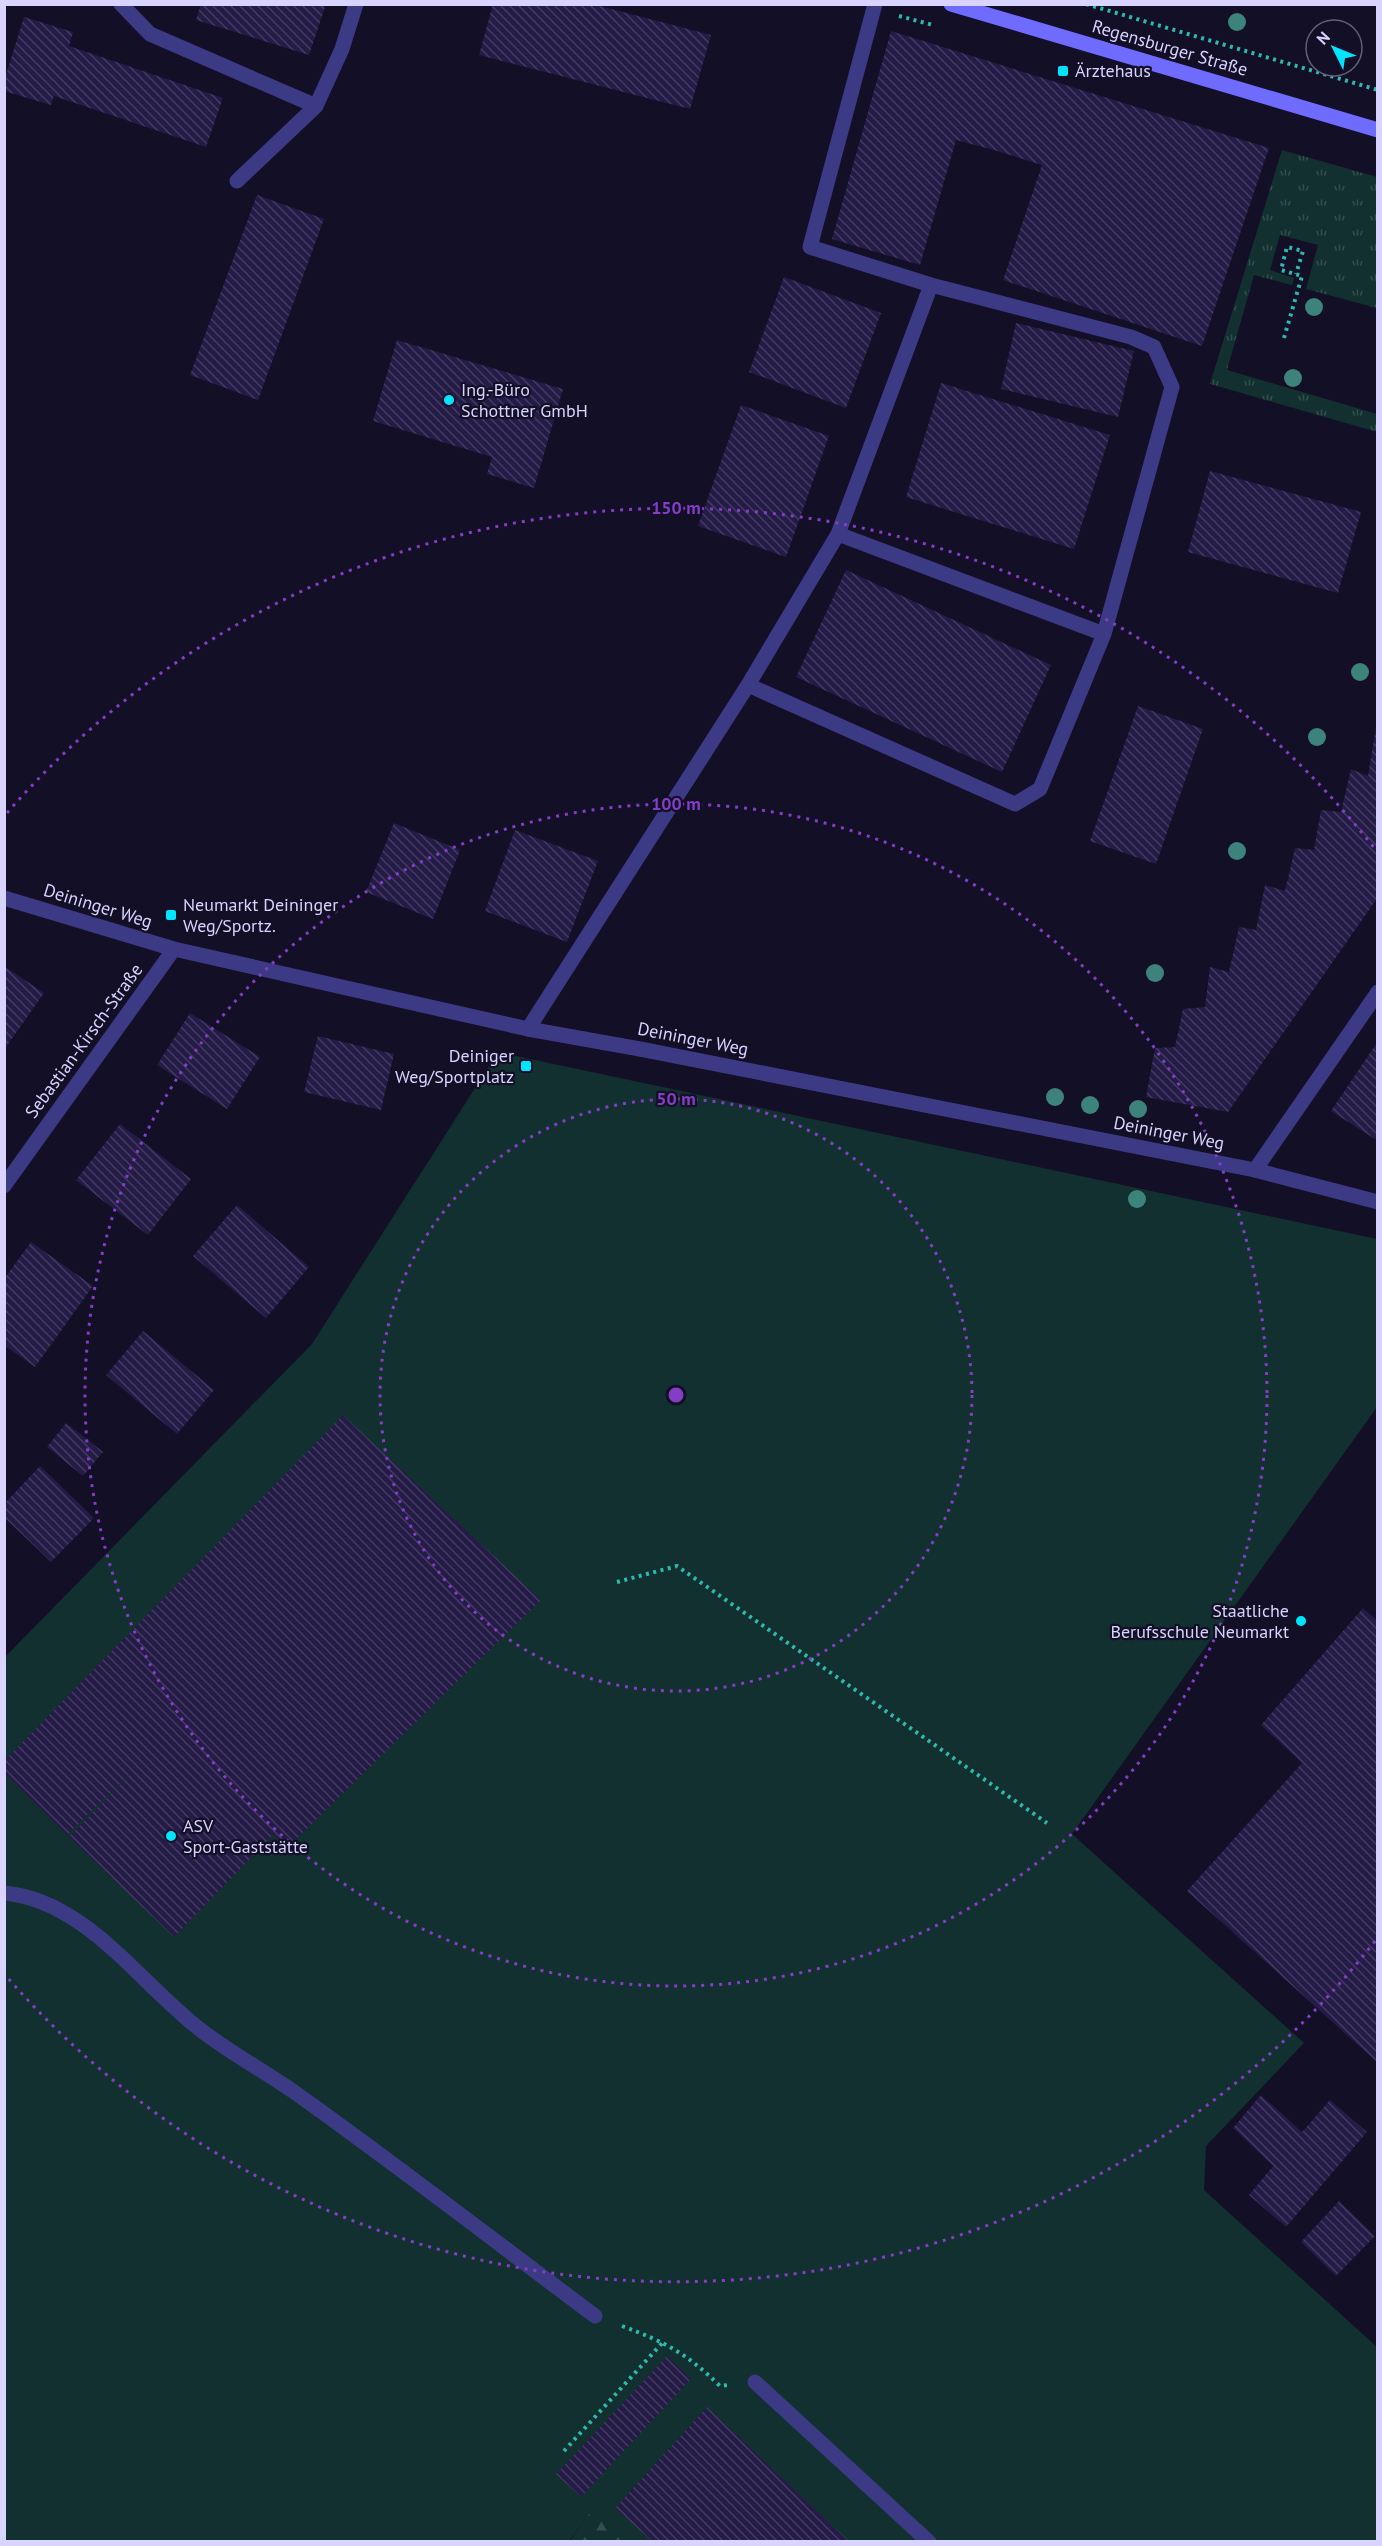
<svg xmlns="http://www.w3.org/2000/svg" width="1382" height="2546" viewBox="0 0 1382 2546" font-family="'PT Sans',sans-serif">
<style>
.grass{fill:url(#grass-tufts)}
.forest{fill:url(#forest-firs)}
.pitch{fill:#12302f}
.building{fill:url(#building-back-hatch)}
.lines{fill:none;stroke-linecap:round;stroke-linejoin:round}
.path{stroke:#2fb8b0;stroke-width:4;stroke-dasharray:3 4.5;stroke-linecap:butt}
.service{stroke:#3d3a85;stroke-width:15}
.minor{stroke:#3d3a85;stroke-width:15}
.secondary{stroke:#6f6bff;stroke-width:15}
.tree{fill:#3d827b}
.ring{fill:none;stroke:#843dc5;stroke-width:3;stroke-dasharray:3 6}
.poi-dot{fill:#00e5ff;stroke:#130f26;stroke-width:2}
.labels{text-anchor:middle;stroke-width:4.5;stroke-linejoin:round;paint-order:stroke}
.street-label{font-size:18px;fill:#d9d4ff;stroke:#130f26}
.poi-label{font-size:18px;fill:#d9d4ff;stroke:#130f26;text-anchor:start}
.centre{fill:#843dc5;stroke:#130f26;stroke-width:3}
.ring-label{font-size:18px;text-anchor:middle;font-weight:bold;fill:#843dc5;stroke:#130f26;stroke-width:4.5;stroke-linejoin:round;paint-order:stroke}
</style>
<defs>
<pattern id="grass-tufts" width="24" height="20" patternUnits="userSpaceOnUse" patternTransform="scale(1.5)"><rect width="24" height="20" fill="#12302f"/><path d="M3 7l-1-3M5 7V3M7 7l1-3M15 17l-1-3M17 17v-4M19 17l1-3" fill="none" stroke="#344d4e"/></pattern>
<pattern id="forest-firs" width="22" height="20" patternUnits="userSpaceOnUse" patternTransform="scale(1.5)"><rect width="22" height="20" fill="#12302f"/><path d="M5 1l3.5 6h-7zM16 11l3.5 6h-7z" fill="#344d4e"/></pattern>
<pattern id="building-back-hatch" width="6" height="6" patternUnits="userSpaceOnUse" patternTransform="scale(1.5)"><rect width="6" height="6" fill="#241b47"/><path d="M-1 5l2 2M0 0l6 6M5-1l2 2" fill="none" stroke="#433b63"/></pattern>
</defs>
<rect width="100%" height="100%" fill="#130f26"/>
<!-- grass -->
<path class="grass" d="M1282,150L1377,177V308L1306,289L1318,245L1280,235L1270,270L1294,278L1292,285L1254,275L1227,370L1377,414V432L1210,384Z"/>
<!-- forest -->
<path class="forest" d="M592,2509L626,2541L569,2542Z"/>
<!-- pitch -->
<path class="pitch" d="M498,1052L1377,1239V1407L1072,1834L1304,2043L1206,2146L1204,2190L1377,2347V2541L626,2542L592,2510L569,2541L5,2542V1657L312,1344Z"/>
<!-- building -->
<path class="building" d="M201,4H326L309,55L196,20Z
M493,4H592L711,35L690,109L479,55Z
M24,17L73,32L69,46L223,98L206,147L54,96L51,105L4,91V81Z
M891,31L1269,148L1202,346L1003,280L1042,165L994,150L956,140L920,265L832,239Z
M257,195L324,219L258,400L190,375Z
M784,277L881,313L846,408L749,372Z
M1016,323L1134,351L1118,417L1001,389Z
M397,340L563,389L534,488L487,474L492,457L373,421Z
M941,383L1110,435L1074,549L906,497Z
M741,405L829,436L786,557L698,526Z
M1210,471L1361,512L1338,593L1188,552Z
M846,570L1051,665L1002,772L796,677Z
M1138,706L1203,729L1156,864L1090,841Z
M1376,727L1378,897L1228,1112L1146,1097L1155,1048L1175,1047L1183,1009L1205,1007L1210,967L1229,972L1239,927L1256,930L1265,885L1285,891L1295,848L1314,850L1321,810L1341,812L1351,769L1368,776Z
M394,823L460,850L433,919L366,892Z
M515,830L598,861L567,942L485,911Z
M4,966L44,993L4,1050Z
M190,1013L260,1057L227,1109L157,1065Z
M318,1036L394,1054L381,1110L304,1092Z
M1378,1041V1141L1331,1111Z
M120,1124L191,1179L148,1235L76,1180Z
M237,1205L309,1267L266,1318L193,1256Z
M31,1242L93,1286L35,1367L4,1345V1279Z
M143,1331L214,1390L177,1434L106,1375Z
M343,1415L541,1600L287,1848L273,1835L174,1937L69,1837L138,1766L67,1835L4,1773V1761Z
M66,1423L103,1452L83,1476L47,1447Z
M40,1466L94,1518L51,1562L4,1517V1504Z
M1363,1608L1378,1622V2063L1187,1891L1302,1763L1261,1725Z
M1261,2095L1302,2132L1330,2100L1367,2132L1286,2227L1249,2195L1273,2166L1233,2128Z
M1339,2201L1375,2236L1336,2276L1301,2242Z
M667,2356L691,2379L581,2497L556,2474Z
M707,2407L850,2542H653L615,2508Z"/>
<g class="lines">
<!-- path -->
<path class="path" d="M1086,4L1378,90
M899,16L933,25
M1284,338L1302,276L1281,270L1287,247L1303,251L1296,274
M617,1582L677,1566L1047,1823
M622,2326C665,2342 686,2353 720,2386L728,2385
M564,2451L664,2341"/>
<!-- service -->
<path class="service" d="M121,4L150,34L316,106
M875,4L810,247L931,285
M237,181L316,106L342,49L356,4
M748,685L1015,804L1040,789L1104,634
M528,1029L748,685L838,534L931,285L1131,337L1154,347L1172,387L1104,634L838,534
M1255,1170L1378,992
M4,1893C86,1900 141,1985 202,2031C232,2054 266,2072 297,2094C398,2166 496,2242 595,2316
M755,2382L929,2542"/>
<!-- minor -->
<path class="minor" d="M4,898L174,949L528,1029L640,1049L1255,1170L1378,1202
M4,1186L174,949"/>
<!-- secondary -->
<path class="secondary" d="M951,4L1378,130"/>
</g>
<!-- trees -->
<g class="tree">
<circle cx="1237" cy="22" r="9"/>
<circle cx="1314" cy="307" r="9"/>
<circle cx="1293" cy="378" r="9"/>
<circle cx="1360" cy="672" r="9"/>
<circle cx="1317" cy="737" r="9"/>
<circle cx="1237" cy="851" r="9"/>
<circle cx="1155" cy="973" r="9"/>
<circle cx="1055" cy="1097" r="9"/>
<circle cx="1090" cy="1105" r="9"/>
<circle cx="1138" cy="1109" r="9"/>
<circle cx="1137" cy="1199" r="9"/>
</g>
<!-- distance rings -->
<g class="ring">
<circle cx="676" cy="1395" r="296"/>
<circle cx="676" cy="1395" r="591"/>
<path d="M1375 1941A887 887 0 0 1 7 1977M7 813A887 887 0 0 1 1375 849"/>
</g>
<!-- markers -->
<g class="poi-dot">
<rect x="1057" y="65" width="12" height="12" rx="3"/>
<circle cx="449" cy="400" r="6"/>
<rect x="165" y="909" width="12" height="12" rx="3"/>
<rect x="520" y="1060" width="12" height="12" rx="3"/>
<circle cx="1301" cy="1621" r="6"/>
<circle cx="171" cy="1836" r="6"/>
</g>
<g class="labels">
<!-- street labels -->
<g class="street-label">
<text transform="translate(1170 48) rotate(16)" y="6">Regensburger Straße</text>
<text transform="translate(98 906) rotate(17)" y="6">Deininger Weg</text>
<text transform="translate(693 1039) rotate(11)" y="6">Deininger Weg</text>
<text transform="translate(84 1041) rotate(-54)" y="6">Sebastian-Kirsch-Straße</text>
<text transform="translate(1169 1133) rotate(11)" y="6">Deininger Weg</text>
</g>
<!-- poi labels -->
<g class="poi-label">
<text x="1075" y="77">Ärztehaus</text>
<text x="461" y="396">Ing.-Büro<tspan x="461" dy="21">Schottner GmbH</tspan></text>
<text x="183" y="911">Neumarkt Deininger<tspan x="183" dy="21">Weg/Sportz.</tspan></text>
<text x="514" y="1062" text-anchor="end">Deiniger<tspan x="514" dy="21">Weg/Sportplatz</tspan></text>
<text x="1289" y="1617" text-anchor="end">Staatliche<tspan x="1289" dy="21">Berufsschule Neumarkt</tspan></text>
<text x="183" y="1832">ASV<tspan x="183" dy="21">Sport-Gaststätte</tspan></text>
</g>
</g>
<circle cx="676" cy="1395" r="9" class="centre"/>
<g class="ring-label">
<text x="676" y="514">150 m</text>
<text x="676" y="810">100 m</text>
<text x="676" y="1105">50 m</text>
</g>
<!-- border -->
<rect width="1382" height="2546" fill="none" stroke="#d9d4ff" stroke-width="12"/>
<!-- north arrow -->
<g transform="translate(1334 48) rotate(313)"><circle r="28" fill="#130f26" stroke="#625e7d" stroke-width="1.5"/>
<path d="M0-4.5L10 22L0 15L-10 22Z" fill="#00e5ff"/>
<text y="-9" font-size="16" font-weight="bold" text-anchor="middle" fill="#d9d4ff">N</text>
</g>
</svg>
